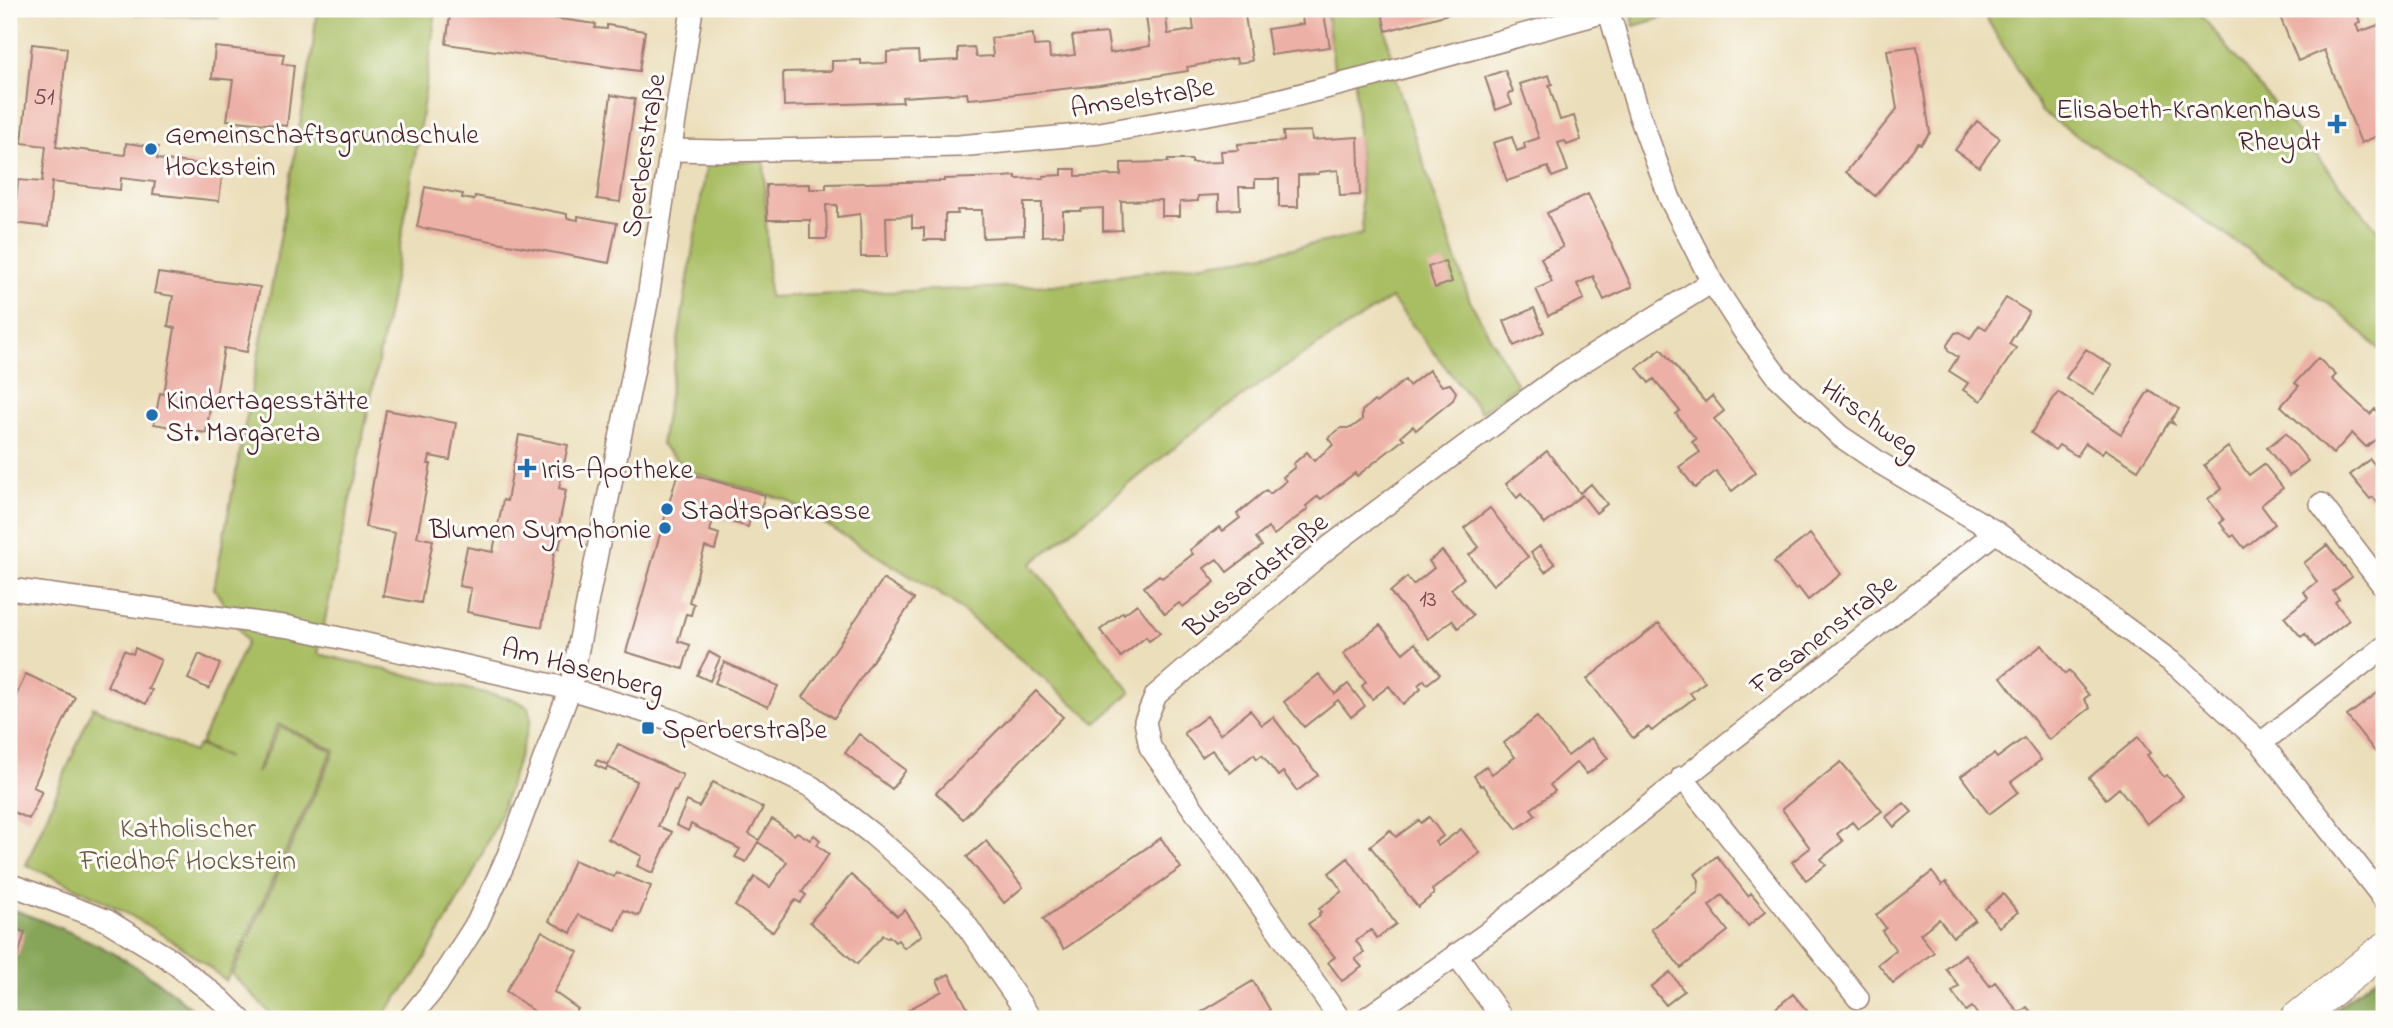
<svg xmlns="http://www.w3.org/2000/svg" width="2393" height="1028" viewBox="0 0 2393 1028" font-family="'Indie Flower',sans-serif">
<style>
.green{fill:#a9be63;stroke:#7a6e47;stroke-width:2}
.forest{fill:#86a559;stroke:#686242;stroke-width:2}
.building{fill:#edb0a6}
.lines{fill:none;stroke-linecap:round;stroke-linejoin:round}
.street-casing{stroke:#9a7e72;stroke-width:24}
.secondary-casing{stroke:#9a7e72;stroke-width:34}
.street{stroke:#fff;stroke-width:21}
.secondary{stroke:#fff;stroke-width:32}
.poi-dot{fill:#1f6fb2;stroke:#fdfcf7;stroke-width:2.5}
.labels{text-anchor:middle;stroke-width:6;stroke-linejoin:round;paint-order:stroke}
.number-label{font-size:24px;fill:#73434a}
.street-label{font-size:28px;fill:#4a1f2b;stroke:#fdfcf7}
.poi-label{font-size:28px;fill:#4a1f2b;stroke:#fdfcf7;text-anchor:start}
.park-label{font-size:28px;fill:#6b573f;stroke:#fdfcf7}
</style>
<rect width="100%" height="100%" fill="#fdfcf7"/>
<filter id="ink" filterUnits="userSpaceOnUse"><feTurbulence type="fractalNoise" baseFrequency=".0143" numOctaves="2"/><feDisplacementMap in="SourceGraphic" scale="14" xChannelSelector="R" yChannelSelector="G"/><feConvolveMatrix kernelMatrix="1 2 1 2 8 2 1 2 1" color-interpolation-filters="sRGB"/></filter>
<filter id="wash" filterUnits="userSpaceOnUse"><feTurbulence type="fractalNoise" baseFrequency=".00686" numOctaves="4" result="noise"/><feDisplacementMap in="SourceGraphic" scale="28" xChannelSelector="R" yChannelSelector="G"/><feGaussianBlur stdDeviation="1.57" result="paint"/><feColorMatrix in="noise" values="0 0 0 0 0 0 0 0 0 0 0 0 0 0 0 0 0 1.4 0 .05"/><feComposite in="paint" operator="in"/></filter>
<g filter="url(#wash)">
<rect width="100%" height="100%" fill="#ebdeba"/>
<!-- green -->
<path class="green" d="M136,9H219V17L136,14Z
M317,9H436C410,226 362,440 318,654L515,700L528,707L531,719L500,815L472,876L416,974L380,1019H276L232,974L335,750L278,724L256,772H258L280,726L332,751L226,981C164,929 100,897 26,865L93,707L193,752L198,745L228,758L200,744L247,642L214,588L274,273L312,55Z
M1326,9H1382L1395,78L1470,301L1517,385L1481,412L1391,298L1274,374L1196,430L1031,564L1131,692L1096,723L952,602L786,500L690,472L661,445L707,162L764,161L769,297L1054,285L1245,258L1363,234L1354,66L1334,68Z
M1630,9H1692L1634,26Z
M1981,9H2196L2384,238V354L2336,309L2042,112Z"/>
<!-- forest -->
<path class="forest" d="M9,908C79,934 136,958 192,1009L174,1019H9Z
M2384,971V1019H2322Z"/>
<g id="blocks">
<!-- building -->
<path class="building" d="M451,9H491L490,12L503,14V11L596,24L595,28L607,29V25L645,31L639,71L446,44Z
M1145,9H1165L1168,34L1194,30L1192,15L1244,9L1252,61L1237,63L1236,58L1187,67L1188,71L1099,85L980,98L968,99L967,93L902,97L903,102L784,106L783,72L832,71V61L861,60V64L887,63V52L918,51L919,62L958,60V48L974,47L976,57L993,56L991,38L1033,34L1034,46L1049,45L1050,58L1075,55L1072,36L1107,33L1110,53L1150,46Z
M1301,9H1323L1330,47L1271,55L1267,29L1303,24Z
M1381,9H1463V10L1386,31Z
M2277,9H2355L2360,22L2356,24L2359,32L2384,23V133L2361,143L2324,50L2298,61Z
M32,44L67,48L56,147L125,155L126,143L158,147L157,159L223,167L219,201L153,194L155,182L121,178L120,190L52,182L48,227L14,223L18,180L42,182L46,146L22,143Z
M1917,46L1930,133L1921,144L1918,143L1875,196L1846,172L1897,109L1887,50Z
M215,47L284,54L282,64L294,65L287,126L227,120L233,80L212,78Z
M1505,70L1513,92L1508,94L1512,104L1496,110L1485,77Z
M1549,75L1552,84L1549,85L1560,120L1574,116L1581,140L1567,145L1565,141L1558,143L1568,171L1552,177L1548,167L1507,181L1493,143L1512,137L1517,151L1525,148L1524,143L1539,138L1520,84Z
M611,95L635,99L620,202L597,199Z
M1977,121L2000,138L1979,167L1955,150Z
M1311,131L1312,140L1358,137L1360,195L1340,196L1338,170L1319,172L1318,174L1298,175V207H1279V179H1255V187H1239L1240,209L1219,210V195L1198,196V201L1180,202V216H1162V200L1121,201L1122,230L1103,231V208L1082,209L1081,211H1063V235L1042,236V203H1024V235L1004,236V237L983,238L982,210H957L958,214H945V240H924V228H912V216L886,217L887,257H861L860,214L837,217V205H826L827,239H810V220H767L766,185L810,184V189H826V184L944,181V179L1003,177L1016,176V179L1043,178V176L1062,175V169H1076V176L1121,175V163L1168,162V160H1192V163L1222,162L1221,151L1238,150V144L1284,141L1283,132Z
M425,187L463,194L462,198L474,200L475,196L567,214V218L578,220V216L617,223L609,263L417,227Z
M1588,194L1632,287L1604,300L1593,276L1577,284L1584,299L1548,316L1536,289L1552,282L1541,258L1563,247L1547,213Z
M1445,261L1452,282L1435,288L1428,267Z
M158,273L260,287L247,352L224,348L215,402H211L206,433L154,424L160,393L164,394L175,328L168,326L173,296L154,293Z
M2006,298L2029,312L2009,344L2016,348L1981,401L1963,390L1968,383L1949,371L1958,357L1948,351L1947,345L1955,333L1960,332L1970,339L1979,325L1986,329Z
M1534,308L1544,332L1514,346L1504,321Z
M1661,349L1705,402L1712,396L1724,411L1714,419L1756,472L1732,491L1716,471L1695,488L1679,467L1700,452L1692,442L1696,439L1676,414L1680,411L1654,379L1649,383L1637,368Z
M2086,349L2112,366L2093,395L2066,378Z
M2318,358L2336,375L2332,379L2370,414L2375,409L2384,419V433L2366,447L2352,433L2333,454L2281,406L2299,386L2295,383Z
M1429,370L1442,386L1450,384L1456,392L1453,400L1416,430L1413,426L1401,436L1404,439L1357,476L1355,473L1321,499L1318,496L1306,506L1308,509L1274,535L1268,528L1256,538L1262,546L1227,572L1217,559L1204,568L1215,582L1183,607L1179,603L1165,614L1144,587L1159,575L1162,578L1193,554L1190,550L1219,527L1223,531L1240,518L1237,514L1266,490L1270,494L1286,481L1283,477L1295,467L1293,464L1307,452L1314,461L1333,445L1328,438L1341,428H1351L1362,420V411L1374,401L1376,403L1405,380L1409,386Z
M2149,390L2179,409L2171,420L2174,424L2169,422L2138,470L2105,449L2102,454L2086,443L2077,456L2059,445L2055,450L2031,433L2058,392L2121,434Z
M386,410L456,423L450,460L430,456L428,464H431L417,537L433,540L421,603L383,596L395,533L365,527Z
M2286,433L2308,461L2289,476L2267,448Z
M519,435L568,445L559,488L566,490L557,535L562,536L559,548L555,547L542,627L467,612L471,588L459,586L467,547L493,552L503,500L507,501Z
M2228,447L2249,475L2264,464L2283,488L2261,505L2275,524L2244,548L2234,535L2231,537L2220,523L2224,520L2208,499L2222,488L2204,465Z
M1547,451L1580,493L1591,484L1607,504L1596,513L1582,495L1545,524L1521,494L1517,498L1506,484Z
M2370,459L2384,476V511L2373,497L2370,499L2350,475Z
M687,473L765,495L760,511L753,509L748,527L714,517L710,531L719,534L715,550L705,547L689,602L694,604L691,615L686,614L678,641L690,645L683,669L626,652L676,479Z
M1490,508L1528,557L1493,585L1469,555L1479,547L1464,528Z
M1810,534L1841,574L1808,600L1798,587L1795,589L1774,562Z
M2327,545L2352,577L2333,591L2339,599L2335,602L2349,620L2315,647L2305,634L2301,637L2284,617L2308,598L2304,592L2317,582L2304,563Z
M1540,546L1555,564L1545,572L1531,553Z
M1442,551L1464,578L1451,589L1473,615L1458,628L1452,620L1429,639L1390,592L1407,577L1413,585L1434,568L1429,561Z
M883,579L914,599L834,718L803,697Z
M1137,604L1160,633L1149,641L1146,637L1121,657L1100,630L1123,612L1124,614Z
M1659,623L1705,682L1690,693L1694,698L1673,714L1652,731L1648,727L1633,738L1587,679Z
M1380,625L1403,653L1415,643L1440,674L1427,684L1424,680L1418,685L1421,689L1403,704L1389,686L1372,699L1362,686L1366,682L1343,654Z
M2042,645L2065,674L2069,671L2089,695L2084,699L2090,708L2049,740L2001,677Z
M135,648L161,660L148,689L152,690L146,704L107,686L124,650L133,654Z
M709,652L720,658L710,681L697,675Z
M199,654L220,664L209,689L188,679Z
M724,662L778,686L768,707L715,683Z
M26,674L75,697L33,787L42,791L29,819L9,810V695L15,698Z
M1319,674L1335,694L1348,684L1365,706L1351,717L1338,700L1304,727L1284,702Z
M2384,688V748L2377,754L2347,716Z
M1036,691L1063,717L963,819L936,793Z
M1250,710L1262,725L1273,717L1318,775L1297,791L1283,772L1278,776L1262,755L1257,759L1254,754L1230,773L1212,750L1202,757L1184,733L1207,716L1220,734Z
M1537,717L1568,756L1591,738L1608,758L1587,774L1577,762L1550,785L1555,791L1531,809L1536,815L1517,829L1483,785L1481,786L1474,776L1486,766L1492,774L1515,757L1504,743Z
M859,734L906,770L892,789L845,753Z
M2138,737L2150,753L2147,755L2164,777L2167,775L2183,796L2147,824L2119,788L2106,799L2089,778Z
M2024,738L2041,760L2011,782L2018,792L1989,814L1961,776L1994,754L1997,758Z
M618,744L683,775L676,791L674,790L658,826L672,832L653,873L637,866L642,856L608,839L637,781L607,767L606,770L595,765L597,760L608,765Z
M1841,762L1882,811L1858,829L1852,822L1837,834L1843,841L1821,859L1826,865L1806,880L1792,862L1810,848L1782,809Z
M713,782L763,808L749,834L759,840L772,819L794,835L797,832L810,840L814,835L820,840L817,845L829,854L802,892L806,895L800,903L796,900L793,903L773,932L735,906L755,877L770,887L787,862L758,842L746,862L735,857L740,849L715,836L691,824L688,831L676,825L687,801L699,807Z
M1904,803L1912,812L1894,827L1886,817Z
M1429,817L1443,836L1435,842L1438,846L1461,829L1480,853L1432,890L1434,894L1418,907L1370,846L1390,830L1396,837L1419,820L1421,823Z
M1161,838L1181,868L1064,949L1043,919Z
M986,841L1023,887L1004,903L967,857Z
M1717,856L1748,896L1751,893L1766,911L1748,926L1722,895L1709,906L1728,931L1681,968L1651,929L1698,892L1699,880L1695,874Z
M1348,858L1396,924L1377,938L1371,930L1356,941L1364,952L1355,959L1362,967L1342,981L1328,962L1335,957L1308,924L1320,916L1319,913L1321,912L1319,909L1342,891L1329,873Z
M574,860L614,877L616,872L651,886L639,916L624,910L616,930L578,915L571,933L549,921Z
M1932,872L1942,885L1946,882L1975,920L1953,937L1939,919L1920,934L1934,952L1893,983L1878,964L1896,950L1882,931L1886,928L1876,915Z
M851,875L897,916L905,910L922,935L904,948L898,940L895,942L889,936L887,938L883,935L857,964L810,922Z
M2003,894L2018,912L1999,927L1985,909Z
M9,928L25,932L18,956L9,953Z
M542,931L578,952L554,992L578,1009L575,1013L584,1019H545L506,991Z
M1965,954L1990,986L1995,982L2019,1013L2027,1007L2037,1019H1981L1972,1007L1966,1011L1952,992L1959,986L1946,969Z
M1670,972L1684,991L1666,1005L1651,987Z
M949,974L973,1018L913,1019L908,1010L942,991L937,980Z
M1253,981L1270,1010L1256,1019H1190Z
M1793,994L1808,1012L1798,1019H1769L1779,1012L1776,1008Z"/>
</g>
</g>
<g filter="url(#ink)">
<use href="#blocks" fill-opacity="0" stroke="#9a7e72" stroke-width="2"/>
<g class="lines">
<defs>
<path id="street" d="M1608,9L1639,114L1670,199L1712,282L1743,330L1778,377L1840,436L1880,463L1996,532L2177,666L2261,743L2384,899
M672,150L722,151L959,146L1100,133L1254,106L1377,75L1609,11
M2321,504L2384,587
M9,589L290,627L570,689L675,721L812,787L872,834L931,885L958,913L1031,1019
M2261,743L2384,647
M1682,777L1858,998
M9,884L106,920L168,958L220,999L240,1019
M1456,954L1503,1019
M409,1019L437,985L478,921L508,855L570,689L648,298L692,9
M1340,1019L1150,747L1145,721L1156,695L1329,547L1512,411L1563,374L1712,282
M1365,1019L1486,934L1996,532"/>
<path id="secondary" d="M2296,1019L2384,949"/>
</defs>
<!-- street casing -->
<use href="#street" class="street-casing"/>
<!-- secondary casing -->
<use href="#secondary" class="secondary-casing"/>
<!-- street -->
<use href="#street" class="street"/>
<!-- secondary -->
<use href="#secondary" class="secondary"/>
</g>
</g>
<!-- markers -->
<g class="poi-dot">
<path d="M2333.5 113.5h7v7h7v7h-7v7h-7v-7h-7v-7h7z"/>
<circle cx="151" cy="149" r="7"/>
<circle cx="152" cy="415" r="7"/>
<path d="M523.5 457.5h7v7h7v7h-7v7h-7v-7h-7v-7h7z"/>
<circle cx="667" cy="509" r="7"/>
<circle cx="665" cy="528" r="7"/>
<rect x="641" y="721" width="14" height="14" rx="3.5"/>
</g>
<g class="labels">
<!-- number labels -->
<g class="number-label">
<text x="44" y="104">51</text>
<text x="1428" y="606">13</text>
</g>
<!-- street labels -->
<g class="street-label">
<text transform="translate(1142 96) rotate(-9)" y="10">Amselstraße</text>
<text transform="translate(642 155) rotate(-81)" y="10">Sperberstraße</text>
<text transform="translate(1871 417) rotate(36)" y="10">Hirschweg</text>
<text transform="translate(1255 574) rotate(-40)" y="10">Bussardstraße</text>
<text transform="translate(1822 633) rotate(-38)" y="10">Fasanenstraße</text>
<text transform="translate(583 667) rotate(15)" y="10">Am Hasenberg</text>
</g>
<!-- poi labels -->
<g class="poi-label">
<text x="2321" y="118" text-anchor="end">Elisabeth-Krankenhaus<tspan x="2321" dy="32">Rheydt</tspan></text>
<text x="165" y="143">Gemeinschaftsgrundschule<tspan x="165" dy="32">Hockstein</tspan></text>
<text x="166" y="409">Kindertagesstätte<tspan x="166" dy="32">St. Margareta</tspan></text>
<text x="541" y="478">Iris-Apotheke</text>
<text x="681" y="519">Stadtsparkasse</text>
<text x="651" y="538" text-anchor="end">Blumen Symphonie</text>
<text x="662" y="738">Sperberstraße</text>
</g>
<!-- park labels -->
<g class="park-label">
<text x="188" y="837">Katholischer<tspan x="188" dy="32">Friedhof Hockstein</tspan></text>
</g>
</g>
<!-- margin -->
<rect width="2393" height="1028" fill="none" stroke="#fdfcf7" stroke-width="35"/>
</svg>
